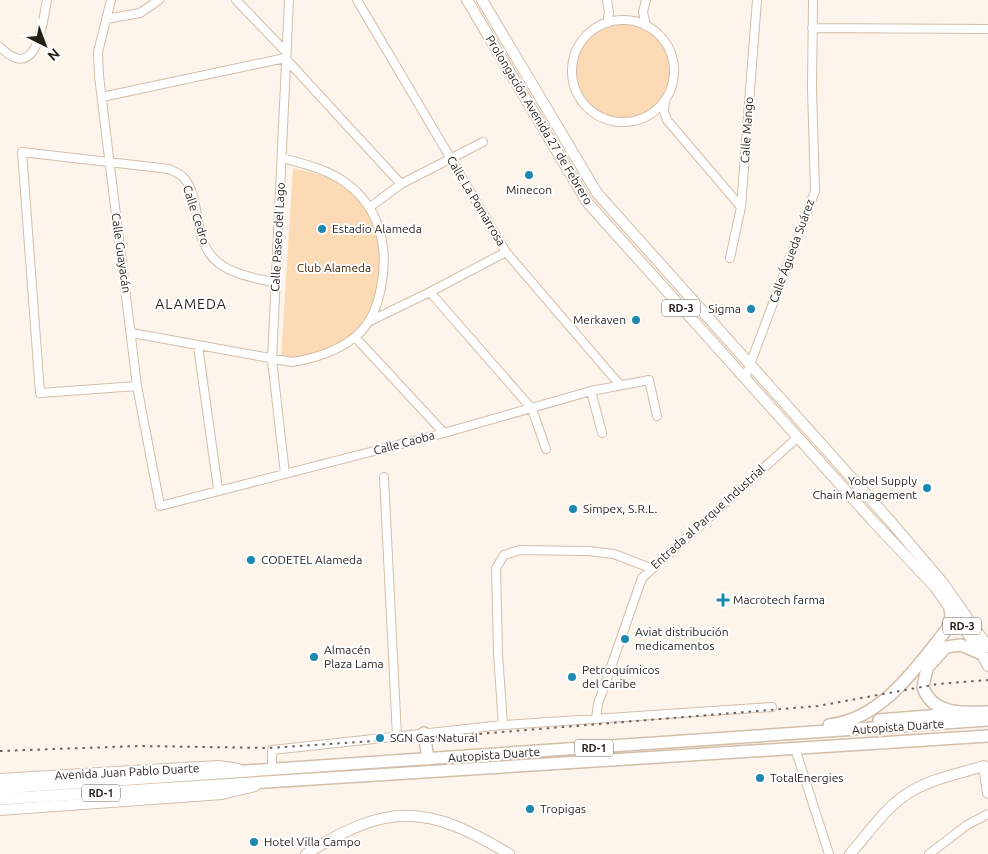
<svg xmlns="http://www.w3.org/2000/svg" width="988" height="854" viewBox="0 0 988 854" font-family="Ubuntu,sans-serif">
<style>
.green{fill:#fcdab5}
.lines{fill:none;stroke-linecap:round;stroke-linejoin:round}
.minor-casing{stroke:#d2bea9;stroke-width:10}
.major-casing{stroke:#d2bea9;stroke-width:12}
.highway-casing{stroke:#d2bea9;stroke-width:14}
.minor{stroke:#fff;stroke-width:8}
.major{stroke:#fff;stroke-width:10}
.highway{stroke:#fff;stroke-width:11}
.rail{stroke:#69625a;stroke-width:2;stroke-dasharray:2.5 5;stroke-linecap:butt}
.poi-dot{fill:#1d89b0;stroke:#fff;stroke-width:2}
.labels{text-anchor:middle;stroke-width:4;stroke-linejoin:round;paint-order:stroke}
.shield{fill:#fff;stroke:#67625d;stroke-width:1}
.shield-label{font-size:11px;font-weight:bold;fill:#261f17}
.street-label{font-size:12px;fill:#261f17;stroke:#fff}
.poi-label{font-size:12px;fill:#261f17;stroke:#fff;text-anchor:start}
.park-label{font-size:12px;fill:#3e2502;stroke:#fff}
.neighbourhood-label{font-size:14px;letter-spacing:1px;fill:#261f17;stroke:#fff}
</style>
<rect width="100%" height="100%" fill="#fdf5ec"/>
<!-- green -->
<path class="green" d="M576 71a47 47 0 1 1 94 0a47 47 0 1 1-94 0Z
M293,168C310,172 331,176 346,188C359,200 370,214 377,231C388,260 378,317 352,336C331,352 307,357 281,358Z"/>
<g class="lines">
<defs>
<path id="minor" d="M111,0L98,52L99,76L137,386L160,506L444,433L591,391L649,380L657,416
M236,0L285,51
M357,0L506,252L620,385
M106,19L140,13L159,0
M572 71a51 51 0 1 1 102 0a51 51 0 1 1-102 0Z
M607,23L609,13L607,0
M646,26L643,12L646,0
M812,28L988,29
M0,47C37,84 42,24 47,0
M102,97L285,58L401,184
M665,101L664,111L667,120L741,207
M370,207L401,184L483,142
M730,258L741,207L757,0
M430,292L532,409L546,449
M370,321L430,292L506,252
M132,333L292,362C313,359 338,351 355,337C371,324 377,307 381,288C389,247 380,208 346,183C327,169 304,164 282,158
M355,337L444,433
M198,346L218,489
M745,378L815,191L812,88L813,0
M137,386L40,393L22,152L169,169C173,171 180,174 183,177C204,199 189,241 220,264C235,275 257,278 274,283
M591,391L602,433
M285,474L272,360L289,0
M384,477L397,736
M596,719L598,704L642,578L798,437
M503,725L498,654L496,568L504,555L520,550L588,551L614,554L650,568
M795,748L829,854
M272,769V750L503,725L772,707
M929,854L967,825L988,814"/>
<path id="major" d="M467,0L587,202L872,520L935,587L982,654L988,666
M482,0L597,193L891,522L942,582L988,647
M0,779L148,770L219,766L238,769
M0,810L222,794L255,786
M306,854C388,802 427,804 509,854
M850,854C868,834 884,809 907,794C929,779 958,774 984,766L988,793"/>
<path id="highway" d="M982,654L961,645L946,647L927,668L923,687C932,715 964,713 988,712
M879,720L953,714
M829,725C882,719 916,668 947,629L951,616L950,608
M424,733L428,759
M0,788L988,720
M0,799L988,736"/>
</defs>
<!-- minor casing -->
<use href="#minor" class="minor-casing"/>
<!-- major casing -->
<use href="#major" class="major-casing"/>
<!-- highway casing -->
<use href="#highway" class="highway-casing"/>
<!-- minor -->
<use href="#minor" class="minor"/>
<!-- major -->
<use href="#major" class="major"/>
<!-- highway -->
<use href="#highway" class="highway"/>
<!-- rail -->
<path class="rail" d="M0,751L139,746L269,748L478,734L818,706L938,684L988,680"/>
</g>
<!-- markers -->
<g class="poi-dot">
<circle cx="529" cy="175" r="5"/>
<circle cx="322" cy="229" r="5"/>
<circle cx="751" cy="309" r="5"/>
<circle cx="636" cy="320" r="5"/>
<circle cx="927" cy="488" r="5"/>
<circle cx="573" cy="509" r="5"/>
<circle cx="251" cy="560" r="5"/>
<path d="M720.5 592.5h5v5h5v5h-5v5h-5v-5h-5v-5h5z"/>
<circle cx="625" cy="639" r="5"/>
<circle cx="314" cy="657" r="5"/>
<circle cx="572" cy="677" r="5"/>
<circle cx="380" cy="738" r="5"/>
<circle cx="760" cy="778" r="5"/>
<circle cx="530" cy="809" r="5"/>
<circle cx="254" cy="842" r="5"/>
</g>
<g class="labels">
<!-- shield labels -->
<g class="shield">
<rect x="662" y="299.5" width="38" height="17" rx="4"/>
<rect x="943" y="617.5" width="38" height="17" rx="4"/>
<rect x="575" y="739.5" width="38" height="17" rx="4"/>
<rect x="82" y="784.5" width="38" height="17" rx="4"/>
</g>
<g class="shield-label">
<text x="681" y="312">RD-3</text>
<text x="962" y="630">RD-3</text>
<text x="594" y="752">RD-1</text>
<text x="101" y="797">RD-1</text>
</g>
<!-- street labels -->
<g class="street-label">
<text transform="translate(539 120) rotate(59)" y="4">Prolongación Avenida 27 de Febrero</text>
<text transform="translate(747 130) rotate(-86)" y="4">Calle Mango</text>
<text transform="translate(476 201) rotate(59)" y="4">Calle La Pomarrosa</text>
<text transform="translate(196 215) rotate(72)" y="4">Calle Cedro</text>
<text transform="translate(278 237) rotate(-87)" y="4">Calle Paseo del Lago</text>
<text transform="translate(792 251) rotate(-70)" y="4">Calle Águeda Suárez</text>
<text transform="translate(121 253) rotate(82)" y="4">Calle Guayacán</text>
<text transform="translate(404 443) rotate(-15)" y="4">Calle Caoba</text>
<text transform="translate(708 517) rotate(-42)" y="4">Entrada al Parque Industrial</text>
<text transform="translate(898 727) rotate(-4)" y="4">Autopista Duarte</text>
<text transform="translate(494 755) rotate(-4)" y="4">Autopista Duarte</text>
<text transform="translate(127 772) rotate(-3)" y="4">Avenida Juan Pablo Duarte</text>
</g>
<!-- poi labels -->
<g class="poi-label">
<text x="529" y="194" text-anchor="middle">Minecon</text>
<text x="332" y="233">Estadio Alameda</text>
<text x="741" y="313" text-anchor="end">Sigma</text>
<text x="626" y="324" text-anchor="end">Merkaven</text>
<text x="917" y="485" text-anchor="end">Yobel Supply<tspan x="917" dy="14">Chain Management</tspan></text>
<text x="583" y="513">Simpex, S.R.L.</text>
<text x="261" y="564">CODETEL Alameda</text>
<text x="733" y="604">Macrotech farma</text>
<text x="635" y="636">Aviat distribución<tspan x="635" dy="14">medicamentos</tspan></text>
<text x="324" y="654">Almacén<tspan x="324" dy="14">Plaza Lama</tspan></text>
<text x="582" y="674">Petroquímicos<tspan x="582" dy="14">del Caribe</tspan></text>
<text x="390" y="742">SGN Gas Natural</text>
<text x="770" y="782">TotalEnergies</text>
<text x="540" y="813">Tropigas</text>
<text x="264" y="846">Hotel Villa Campo</text>
</g>
<!-- park labels -->
<g class="park-label">
<text x="334" y="272">Club Alameda</text>
</g>
<!-- neighbourhood labels -->
<g class="neighbourhood-label">
<text x="191" y="309">ALAMEDA</text>
</g>
</g>
<!-- north arrow -->
<g transform="translate(45 45) rotate(138)" stroke="#ffffff" stroke-width="4" paint-order="stroke">
<path d="M0-4L9 19L0 12L-9 19Z" fill="#261f17"/>
<text y="-8" font-size="14" font-weight="bold" text-anchor="middle" fill="#261f17">N</text>
</g>
</svg>
